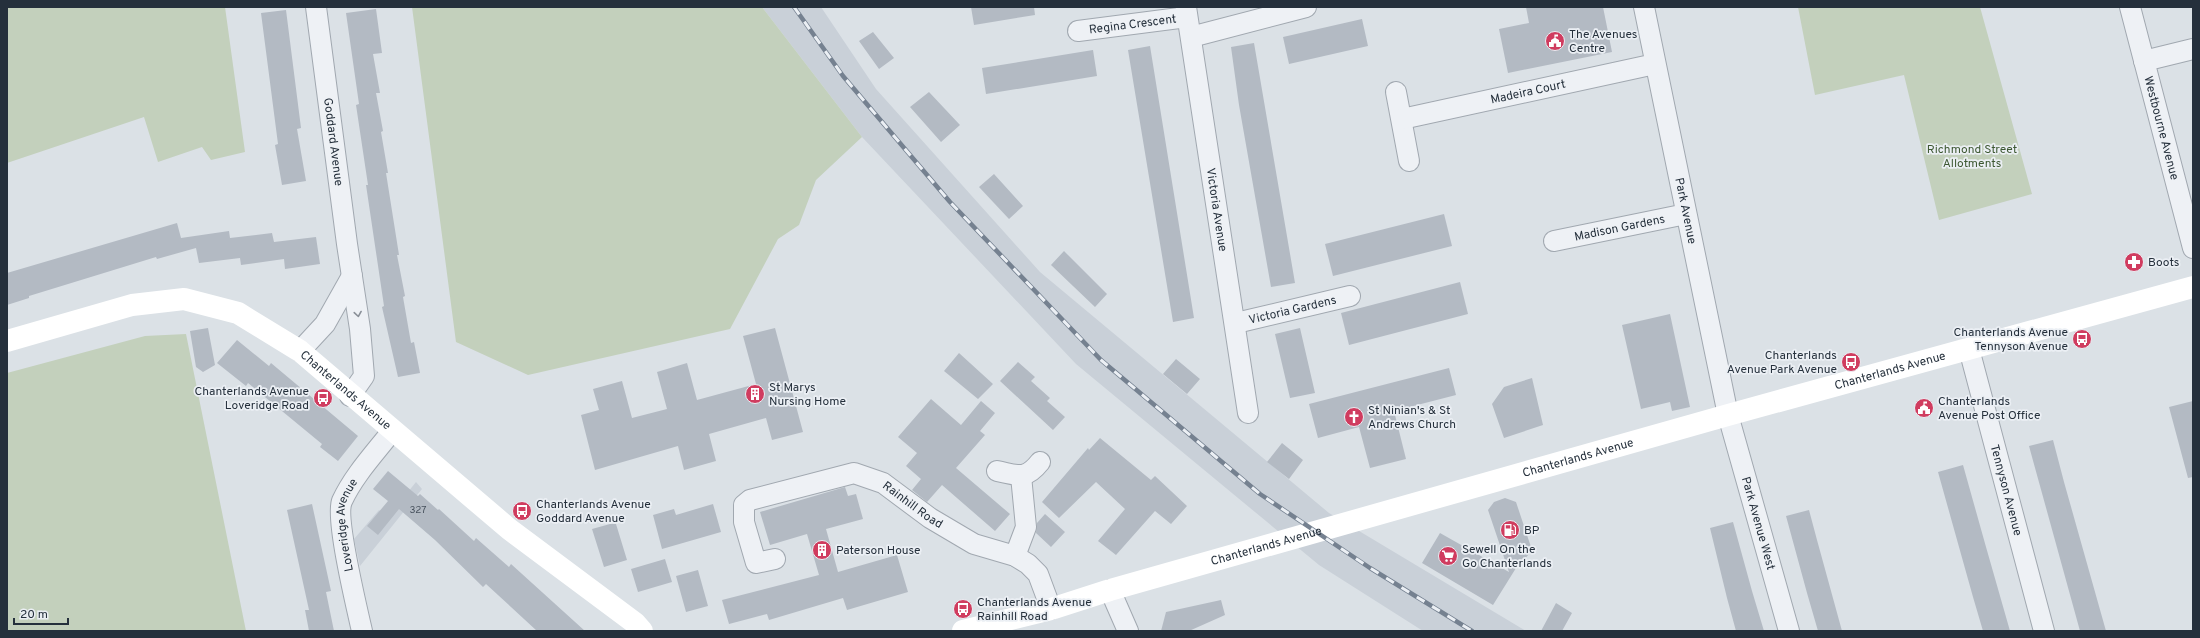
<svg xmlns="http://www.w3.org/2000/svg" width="2200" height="638" viewBox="0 0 2200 638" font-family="Overpass,sans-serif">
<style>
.built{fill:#c9d0d8}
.green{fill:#c3d0bc}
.building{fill:#b3bac3}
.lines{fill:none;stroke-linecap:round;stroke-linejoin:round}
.street-casing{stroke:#a1a8b0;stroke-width:22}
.street{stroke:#eef1f5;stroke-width:20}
.secondary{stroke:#fff;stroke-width:22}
.rail-casing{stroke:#758190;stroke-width:4.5}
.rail{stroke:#ebeff4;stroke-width:3;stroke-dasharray:9;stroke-linecap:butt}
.oneway{stroke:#8a9098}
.labels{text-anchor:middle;stroke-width:3.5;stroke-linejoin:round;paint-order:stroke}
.number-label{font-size:10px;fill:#48525e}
.street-label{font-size:12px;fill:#25303c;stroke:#ebeff4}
.poi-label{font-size:12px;fill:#25303c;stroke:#ebeff4;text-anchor:start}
.park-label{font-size:12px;fill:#3d5832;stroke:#ebeff4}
</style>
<rect width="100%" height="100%" fill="#dbe1e6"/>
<!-- built -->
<path class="built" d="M762,7H821L876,89L1040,272L1329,513L1526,631H1423L1319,565L1076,364L862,137Z
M416,482L422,489L360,566L354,539L379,510L388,517Z"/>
<!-- green -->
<path class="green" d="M7,7H225L245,152L211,160L202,147L158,162L144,117L7,163Z
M412,7H762L862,137L816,180L799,225L778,239L730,329L528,375L456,342Z
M1798,7H1980L2032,194L1939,220L1904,75L1815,95Z
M186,334L246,631H7V373L145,336Z"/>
<!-- building -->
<path class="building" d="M971,7H1034L1035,15L974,25Z
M1526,7H1603L1612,52L1508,73L1499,29L1529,23Z
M376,9L382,53L373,54L380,93H376L383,131L381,132L388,173H386L399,255H397L405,296L403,297L411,343L414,342L420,373L398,377L382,307L384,306L366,185H368L356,105L359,104L346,13Z
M286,10L301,128L297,129L306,181L282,185L275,145L278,144L261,13Z
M1362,19L1368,46L1289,64L1283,37Z
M873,32L894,58L879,69L859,41Z
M1254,43L1295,283L1271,287L1239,105L1231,47Z
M1150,46L1194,318L1173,322L1128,50Z
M1093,50L1097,76L986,94L982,68Z
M929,92L960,125L941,142L910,107Z
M994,174L1023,206L1009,219L979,187Z
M1444,214L1452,246L1333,276L1325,244Z
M177,223L181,238L229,231L230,238L272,233L274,242L316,237L320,264L285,269L284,259L241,265L240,258L199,263L196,248L157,259L156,257L29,296V298L7,305V273Z
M1064,251L1107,294L1095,307L1051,265Z
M1460,282L1468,314L1349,345L1341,313Z
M1670,314L1690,407L1672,411L1670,402L1641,409L1622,325Z
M208,328L215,365L203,372L196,367L190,331Z
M775,328L803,432L772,440L766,418L709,434L716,461L684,470L678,446L595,470L581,415L599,410L593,389L622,381L632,418L667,409L657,372L687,363L697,400L756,384L743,336Z
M1300,328L1315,393L1290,398L1275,334Z
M237,340L269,366L271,363L358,436L338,461L320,447L322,444L248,383L246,386L217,363Z
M959,353L993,384L978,399L944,371Z
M1176,359L1200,379L1187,394L1163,374Z
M1018,362L1035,377L1031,381L1050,398L1047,401L1065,417L1053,430L1000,381Z
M1449,368L1456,395L1394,411L1406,459L1370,468L1359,427L1318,438L1309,404Z
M1532,378L1543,425L1504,438L1492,404L1504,387Z
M931,399L961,425L981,401L995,413L980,431L985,435L956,468L1010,514L995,531L942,485L927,502L912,490L921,479L906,466L917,453L898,437Z
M2193,401V477L2188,478L2169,407Z
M1100,438L1151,480L1155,476L1187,506L1171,524L1155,511L1116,555L1098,541L1125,509L1096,482L1059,518L1042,502L1088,448L1089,450Z
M2053,440L2064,482L2106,631H2080L2029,446Z
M1282,443L1303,460L1289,479L1267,462Z
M1963,465L1986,547L2010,631H1983L1973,597L1938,472Z
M388,471L418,496L420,494L438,510L439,509L474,541L476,538L509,567L511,564L585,631H537L486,584L483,587L435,540L399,509L378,535L367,526L388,501L373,489Z
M845,487L848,496L856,494L863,519L826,529L838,572L897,555L908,592L847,610L843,598L769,620L767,614L729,624L722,600L819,575L807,534L770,545L760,512Z
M1505,498L1516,502L1532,550L1525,559L1521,560L1493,605L1422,563L1440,533L1509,572L1488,510L1494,502Z
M312,504L331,591L326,592L334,631H309L305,610H309L287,510Z
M713,504L721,532L662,549L653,515L674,509L676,515Z
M1809,510L1817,540L1842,631H1818L1807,593L1786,516Z
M1045,514L1065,532L1051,547L1036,533L1037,523Z
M1733,522L1752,591L1764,631H1736L1727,598L1710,528Z
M610,524H616L627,560L604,567L592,529Z
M665,559L672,582L638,592L631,569Z
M698,570L708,606L686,612L676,576Z
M1221,600L1225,615L1189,631H1161L1166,612Z
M1556,603L1572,613L1562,631H1541Z"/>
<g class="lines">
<defs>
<g id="street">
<path id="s1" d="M316,7L347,244L360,329L364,376L350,396"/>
<path id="s2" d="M1186,7L1248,413"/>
<path id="s3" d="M1644,7L1728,415L1789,631"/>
<path id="s4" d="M2130,7L2193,248"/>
<path id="s5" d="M1078,31L1187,17"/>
<path d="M1191,37L1306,7"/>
<path d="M2144,61L2193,49"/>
<path d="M1396,92L1409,161"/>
<path id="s6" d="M1402,119L1655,64"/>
<path id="s7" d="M1554,241L1686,214"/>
<path id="s8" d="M1236,323L1350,296"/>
<path id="s9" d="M1969,349L2044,631"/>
<path d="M300,351L325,324L352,276"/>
<path d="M997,471C1017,475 1025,481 1040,462"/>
<path d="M1015,556L1026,527L1021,476"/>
<path id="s10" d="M775,559L756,563L744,522V505L750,500L854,473L883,483L930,518L974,544L1015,556L1028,564L1038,574L1051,609"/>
<path d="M1110,590L1128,631"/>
<path id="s11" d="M362,631C357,609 335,517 342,501C354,475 375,453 392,431"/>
</g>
</defs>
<!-- street casing -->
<use href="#street" class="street-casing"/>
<!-- street -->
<use href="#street" class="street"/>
<!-- secondary -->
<g class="secondary">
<path id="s12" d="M7,341L132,305L184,299L238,313L300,351L509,529L635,623L642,631"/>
<path id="s13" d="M963,631L1051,609L1110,590L1728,415L2193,287"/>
</g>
<defs>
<path id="rail" d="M794,7L843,76L950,202L1101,360L1260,494L1370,568L1472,631"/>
</defs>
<!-- rail casing -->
<use href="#rail" class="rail-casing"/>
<!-- rail -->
<use href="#rail" class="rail"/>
</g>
<!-- one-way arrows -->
<defs><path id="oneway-chevron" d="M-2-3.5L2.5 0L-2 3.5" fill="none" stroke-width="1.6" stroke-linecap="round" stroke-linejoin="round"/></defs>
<use class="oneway" href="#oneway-chevron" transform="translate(358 314) rotate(81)"/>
<!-- icons -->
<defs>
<symbol id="civic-disc" viewBox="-11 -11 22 22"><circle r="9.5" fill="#d03c5f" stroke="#ebeff4"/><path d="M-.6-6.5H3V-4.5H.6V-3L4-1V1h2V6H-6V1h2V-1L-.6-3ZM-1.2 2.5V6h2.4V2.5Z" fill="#fff"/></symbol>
<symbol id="pharmacy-disc" viewBox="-11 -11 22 22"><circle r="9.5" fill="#d03c5f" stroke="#ebeff4"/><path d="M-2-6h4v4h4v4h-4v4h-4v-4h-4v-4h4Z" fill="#fff"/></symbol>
<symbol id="bus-disc" viewBox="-11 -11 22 22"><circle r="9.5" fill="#d03c5f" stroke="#ebeff4"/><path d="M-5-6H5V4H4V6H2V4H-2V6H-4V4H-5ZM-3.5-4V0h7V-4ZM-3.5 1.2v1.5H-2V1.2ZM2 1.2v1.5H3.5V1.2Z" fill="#fff"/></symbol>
<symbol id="building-disc" viewBox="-11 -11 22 22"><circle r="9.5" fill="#d03c5f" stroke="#ebeff4"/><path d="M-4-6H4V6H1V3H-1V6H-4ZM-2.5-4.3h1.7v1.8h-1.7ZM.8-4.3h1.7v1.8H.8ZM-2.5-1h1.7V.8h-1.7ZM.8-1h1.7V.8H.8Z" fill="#fff"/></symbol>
<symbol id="church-disc" viewBox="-11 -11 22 22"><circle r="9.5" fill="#d03c5f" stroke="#ebeff4"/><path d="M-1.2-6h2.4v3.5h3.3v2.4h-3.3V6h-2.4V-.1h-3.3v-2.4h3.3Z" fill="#fff"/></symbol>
<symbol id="fuel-disc" viewBox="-11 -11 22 22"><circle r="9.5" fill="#d03c5f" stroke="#ebeff4"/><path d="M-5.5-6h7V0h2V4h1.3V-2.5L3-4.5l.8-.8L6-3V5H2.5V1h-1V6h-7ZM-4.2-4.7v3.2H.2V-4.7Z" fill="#fff"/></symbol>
<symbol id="supermarket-disc" viewBox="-11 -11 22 22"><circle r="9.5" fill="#d03c5f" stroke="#ebeff4"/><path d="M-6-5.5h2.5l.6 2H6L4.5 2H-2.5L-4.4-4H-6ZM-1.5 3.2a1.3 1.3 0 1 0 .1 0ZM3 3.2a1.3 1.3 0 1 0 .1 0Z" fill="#fff"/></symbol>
</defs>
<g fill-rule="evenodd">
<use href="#civic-disc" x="1544" y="30" width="22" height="22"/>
<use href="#pharmacy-disc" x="2123" y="251" width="22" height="22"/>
<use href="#bus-disc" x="2071" y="328" width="22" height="22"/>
<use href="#bus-disc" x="1840" y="351" width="22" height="22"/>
<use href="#building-disc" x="744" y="383" width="22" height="22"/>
<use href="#bus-disc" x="312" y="387" width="22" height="22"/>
<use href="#civic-disc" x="1913" y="397" width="22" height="22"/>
<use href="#church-disc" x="1343" y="406" width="22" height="22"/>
<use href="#bus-disc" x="511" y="500" width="22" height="22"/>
<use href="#fuel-disc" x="1499" y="519" width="22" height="22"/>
<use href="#building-disc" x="811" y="539" width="22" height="22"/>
<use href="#supermarket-disc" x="1437" y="545" width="22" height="22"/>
<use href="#bus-disc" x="952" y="598" width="22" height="22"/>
</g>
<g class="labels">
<!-- number labels -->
<g class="number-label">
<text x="418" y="513">327</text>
</g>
<!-- street labels -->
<g class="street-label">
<text dy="4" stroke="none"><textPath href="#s5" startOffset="55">Regina Crescent</textPath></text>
<text dy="4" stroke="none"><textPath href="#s6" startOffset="129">Madeira Court</textPath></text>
<text dy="4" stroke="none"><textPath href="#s4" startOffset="125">Westbourne Avenue</textPath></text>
<text dy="4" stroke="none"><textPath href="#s1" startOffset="136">Goddard Avenue</textPath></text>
<text dy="4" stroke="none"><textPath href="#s2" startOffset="205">Victoria Avenue</textPath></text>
<text dy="4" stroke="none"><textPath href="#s3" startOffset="208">Park Avenue</textPath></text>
<text dy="4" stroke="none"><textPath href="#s7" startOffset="67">Madison Gardens</textPath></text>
<text dy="4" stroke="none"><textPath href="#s8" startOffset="58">Victoria Gardens</textPath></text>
<text dy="4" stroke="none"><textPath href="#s13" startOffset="963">Chanterlands Avenue</textPath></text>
<text dy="4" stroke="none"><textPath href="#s12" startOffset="371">Chanterlands Avenue</textPath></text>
<text dy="4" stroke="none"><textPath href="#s13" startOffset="639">Chanterlands Avenue</textPath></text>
<text dy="4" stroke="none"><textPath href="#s9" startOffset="146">Tennyson Avenue</textPath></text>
<text dy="4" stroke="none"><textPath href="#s10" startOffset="262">Rainhill Road</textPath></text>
<text dy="4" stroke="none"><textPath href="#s3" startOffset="529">Park Avenue West</textPath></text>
<text dy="4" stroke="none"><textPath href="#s11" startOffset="109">Loveridge Avenue</textPath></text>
<text dy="4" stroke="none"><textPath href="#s13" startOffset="315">Chanterlands Avenue</textPath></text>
</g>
<!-- poi labels -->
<g class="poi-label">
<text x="1569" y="38">The Avenues<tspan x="1569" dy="14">Centre</tspan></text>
<text x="2148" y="266">Boots</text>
<text x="2068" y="336" text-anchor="end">Chanterlands Avenue<tspan x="2068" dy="14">Tennyson Avenue</tspan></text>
<text x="1837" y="359" text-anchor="end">Chanterlands<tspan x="1837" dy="14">Avenue Park Avenue</tspan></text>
<text x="769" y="391">St Marys<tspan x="769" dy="14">Nursing Home</tspan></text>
<text x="309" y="395" text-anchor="end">Chanterlands Avenue<tspan x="309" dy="14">Loveridge Road</tspan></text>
<text x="1938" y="405">Chanterlands<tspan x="1938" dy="14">Avenue Post Office</tspan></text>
<text x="1368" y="414">St Ninian's &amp; St<tspan x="1368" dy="14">Andrews Church</tspan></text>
<text x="536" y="508">Chanterlands Avenue<tspan x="536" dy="14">Goddard Avenue</tspan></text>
<text x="1524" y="534">BP</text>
<text x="1462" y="553">Sewell On the<tspan x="1462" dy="14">Go Chanterlands</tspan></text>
<text x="836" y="554">Paterson House</text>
<text x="977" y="606">Chanterlands Avenue<tspan x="977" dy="14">Rainhill Road</tspan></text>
</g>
<!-- park labels -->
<g class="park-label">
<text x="1972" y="153">Richmond Street<tspan x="1972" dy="14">Allotments</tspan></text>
</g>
</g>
<!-- border -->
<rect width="2200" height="638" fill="none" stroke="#25303c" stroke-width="16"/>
<!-- scale -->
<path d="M14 618v6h54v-6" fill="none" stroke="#25303c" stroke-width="2"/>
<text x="20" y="618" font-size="12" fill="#25303c" stroke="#ebeff4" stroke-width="3" paint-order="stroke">20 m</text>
</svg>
